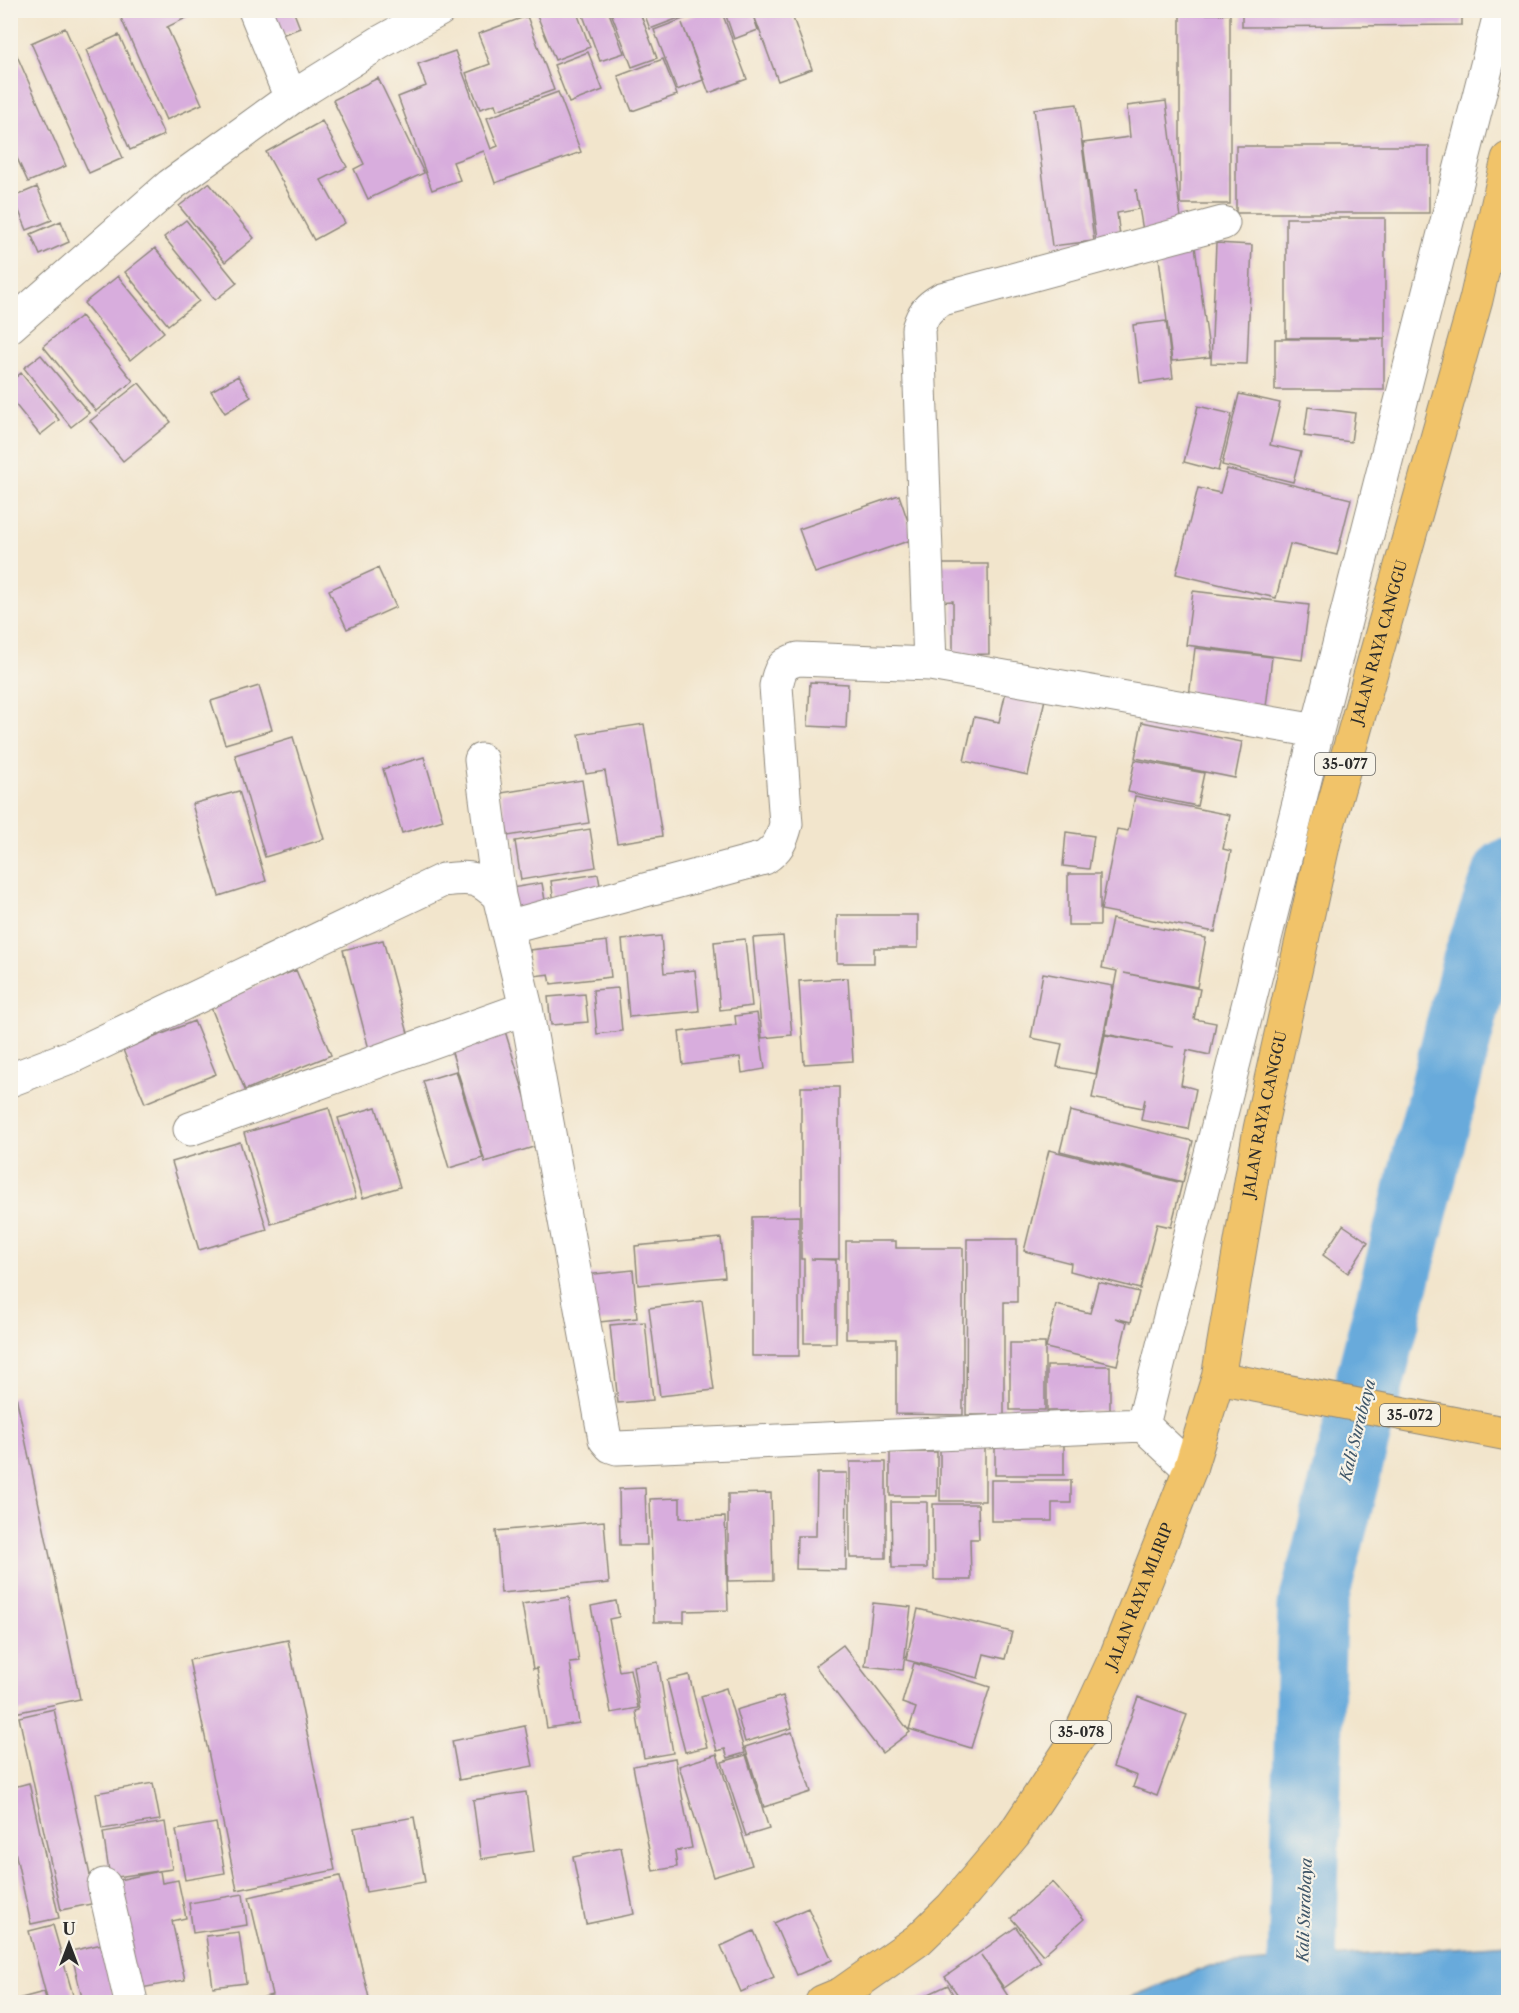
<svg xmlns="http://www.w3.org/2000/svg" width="1519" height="2013" viewBox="0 0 1519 2013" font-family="'Libre Caslon Text',serif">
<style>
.water{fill:#67aadb;stroke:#496a83;stroke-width:1.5}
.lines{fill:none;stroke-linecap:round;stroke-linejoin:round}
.river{stroke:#67aadb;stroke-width:69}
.building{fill:#d8addd}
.minor-casing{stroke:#8e887c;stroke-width:35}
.major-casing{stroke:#8e887c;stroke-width:35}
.minor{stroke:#fff;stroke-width:33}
.major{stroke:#f1c369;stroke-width:33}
.labels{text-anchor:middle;stroke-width:4.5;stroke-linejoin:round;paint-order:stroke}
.shield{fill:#f7f3e8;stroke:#686764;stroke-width:1.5}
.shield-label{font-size:14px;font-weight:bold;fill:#2b2b2b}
.street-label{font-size:15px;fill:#2b2b2b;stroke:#f7f3e8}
.water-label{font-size:16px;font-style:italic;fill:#405769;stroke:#f7f3e8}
</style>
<rect width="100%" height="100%" fill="#f7f3e8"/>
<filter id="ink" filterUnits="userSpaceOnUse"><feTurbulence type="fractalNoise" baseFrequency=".0167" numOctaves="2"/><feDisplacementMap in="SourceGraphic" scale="12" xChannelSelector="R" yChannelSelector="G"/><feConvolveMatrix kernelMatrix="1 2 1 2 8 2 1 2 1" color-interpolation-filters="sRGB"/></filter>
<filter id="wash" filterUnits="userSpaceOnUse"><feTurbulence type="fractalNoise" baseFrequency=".008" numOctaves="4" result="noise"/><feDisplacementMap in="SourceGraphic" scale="24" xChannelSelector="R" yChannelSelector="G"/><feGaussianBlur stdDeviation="1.35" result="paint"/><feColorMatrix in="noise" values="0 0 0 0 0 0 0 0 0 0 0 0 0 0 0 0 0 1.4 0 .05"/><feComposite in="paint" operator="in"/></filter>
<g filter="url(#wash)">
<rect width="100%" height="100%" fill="#f2e5cc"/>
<!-- water -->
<path class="water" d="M1508,1944V2002H1118L1210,1966Z"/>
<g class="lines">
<!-- river -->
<path class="river" d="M1301,2002L1312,1608L1476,964L1508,873"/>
</g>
<g id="blocks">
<!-- building -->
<path class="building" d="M138,10H188L190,16L167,27L202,104L166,120L121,18Z
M260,10H293L300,28L271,39Z
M535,10H576L590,47L555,60Z
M581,10H608L624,53L600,61Z
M610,10H639L657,58L632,67Z
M643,10H681L684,16L650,29Z
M707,10H721L747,79L709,93L682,23L703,80L677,90L654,30Z
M724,10H751L758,30L734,39Z
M752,10H790L812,69L778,81Z
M1160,10H1230V13H1160Z
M1242,10H1462V25L1242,27Z
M1180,14H1230V204H1180Z
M527,16L554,90L497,110L495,104L480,109L466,73L490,64L478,34Z
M65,28L123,158L89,173L31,43Z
M119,35L164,135L130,150L86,50Z
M10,40L66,166L28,182L10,143Z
M455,51L491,149L498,146L487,118L558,92L581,152L495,183L484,151L453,162L460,180L432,190L398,97L426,86L418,64Z
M588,52L603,90L569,103L554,65Z
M663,59L677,95L632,111L618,76Z
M378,78L424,173L368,199L354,169L364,164L333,100Z
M1166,101L1182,226L1143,231L1136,189L1139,209L1117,213L1120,237L1096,241L1083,143L1130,137L1127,106Z
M1077,104L1094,241L1052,246L1034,109Z
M322,121L347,167L321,180L345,223L314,240L266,152Z
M1236,146H1429V213H1236Z
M209,183L254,238L225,262L179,206Z
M37,187L52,220L27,230L13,197Z
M1286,218H1385V338H1286Z
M186,220L237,283L215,300L164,237Z
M61,221L69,242L40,255L31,234Z
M1216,243L1252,245L1247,364L1211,363Z
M1195,246L1210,357L1172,361L1158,250Z
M155,248L199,301L168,325L125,272Z
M118,276L164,332L130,360L84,303Z
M81,316L133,381L96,411L43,346Z
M1166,321L1173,378L1140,383L1133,325Z
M1275,339H1384V390H1275Z
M41,355L89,413L71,427L24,368Z
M21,373L59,420L40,435L10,398V382Z
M238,376L251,397L225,413L211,391Z
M139,383L171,422L123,461L90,421Z
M1239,394L1280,403L1270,445L1301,452L1293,482L1222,465Z
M1198,406L1232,414L1218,471L1184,462Z
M1308,407L1355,413L1351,442L1304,436Z
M1227,469L1351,499L1337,555L1290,544L1276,598L1176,574L1198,488L1220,493Z
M899,495L914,539L815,573L799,529Z
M932,564H988L989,654L953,655V601L933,602Z
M378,568L396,607L347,629L329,590Z
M1193,591L1309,605L1302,660L1186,645Z
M1195,648L1272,657L1266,707L1189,697Z
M810,682L848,684L846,728L808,726Z
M259,686L272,730L225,744L211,701Z
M1006,691L1045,699L1028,775L964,761L974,717L999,722Z
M1142,722L1242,742L1235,778L1135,758Z
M644,724L662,836L617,843L605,771L586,774L579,734Z
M293,737L324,839L265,857L235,755Z
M424,757L443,820L402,833L383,769Z
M1135,760L1204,773L1197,806L1128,792Z
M582,780L589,823L508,836L501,793Z
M239,791L266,881L219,896L192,804Z
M1135,796L1230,815L1223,849L1231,851L1215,932L1101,910L1117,829L1128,831Z
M590,829L596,867L521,880L515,841Z
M1066,832L1094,836L1089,869L1063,866Z
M598,874L602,896L554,903L551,881Z
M1068,874H1100V925H1068Z
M542,883L546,906L515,911L511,888Z
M837,915H918V948H874V963H837Z
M1112,919L1206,938L1197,987L1124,973L1200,989L1194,1019L1216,1023L1210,1055L1187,1050L1181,1085L1196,1089L1188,1129L1141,1120L1145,1099L1143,1108L1092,1098L1105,1035L1174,1047L1105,1034L1117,971L1102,968Z
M661,936L664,973L695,970L699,1011L629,1017L622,940Z
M783,936L792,1035L762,1038L753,938Z
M745,939L752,1006L720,1010L714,942Z
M383,940L409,1037L371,1057L343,950Z
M607,941L611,977L551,984L549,974L534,976L530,950Z
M296,970L331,1055L245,1090L210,1005Z
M1043,973L1113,986L1096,1074L1057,1067L1062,1044L1031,1038Z
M848,978L853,1061L804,1064L799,981Z
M618,988L622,1031L597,1034L593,990Z
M585,994L588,1022L551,1025L548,997Z
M757,1013L765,1069L742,1073L740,1057L683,1065L679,1032L736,1025L735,1016Z
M194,1021L216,1074L145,1103L123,1050Z
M505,1031L540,1145L485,1162L450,1046Z
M456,1071L483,1158L449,1168L423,1081Z
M801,1087H839V1259H811L836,1260V1343H804V1259H801Z
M376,1107L400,1187L363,1198L338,1118Z
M329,1108L356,1198L271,1224L244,1133Z
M1070,1111L1193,1141L1183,1182L1060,1151Z
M240,1142L267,1230L199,1250L172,1162Z
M1049,1150L1182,1183L1171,1227L1157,1224L1140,1289L1070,1271L1071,1263L1024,1251Z
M799,1216V1356H752V1217Z
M1343,1225L1368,1242L1348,1273L1323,1255Z
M721,1238L725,1277L638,1285L635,1246Z
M967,1239H1017V1302H1004V1415H966Z
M846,1241H896V1248H963V1415L896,1414V1339H846Z
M633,1270L637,1318L590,1323L585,1275Z
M1098,1282L1139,1292L1131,1322L1115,1318L1127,1322L1117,1365L1046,1348L1056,1305L1090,1313Z
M702,1301L714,1390L660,1396L649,1308Z
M645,1322L653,1400L618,1403L610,1325Z
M1010,1343H1045V1410H1010Z
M1047,1366H1110V1411H1047Z
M16,1396L80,1699L10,1714V1397Z
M995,1443H1064V1475H995Z
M940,1446H985V1501H940Z
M890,1452H937V1496H890Z
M850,1462H886V1558H850Z
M817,1473H847L846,1570L796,1569L797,1536H816Z
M991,1480H1071V1503H1052V1521H991Z
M645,1488L647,1545H620L619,1489Z
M771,1493L773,1580L728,1581V1494Z
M680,1498V1518L725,1517L728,1610L684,1611V1622H654L650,1499Z
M891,1502H927V1568H892Z
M933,1504H978L979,1539H970L971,1580H934Z
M604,1521L609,1583L501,1593L496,1531Z
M569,1597L579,1662L570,1663L579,1723L547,1728L537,1668L533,1669L522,1604Z
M616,1601L619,1617L609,1619L619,1671L630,1669L638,1708L611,1713L591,1606Z
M873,1603L911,1607L903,1670L865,1666Z
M918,1609L1012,1632L1005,1659L984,1654L978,1678L906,1660Z
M288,1640L335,1870L237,1890L189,1660Z
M843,1645L910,1732L882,1753L815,1666Z
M658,1662L673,1753L644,1758L636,1711L640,1710L633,1666Z
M914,1663L990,1687L971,1748L909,1729L916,1708L902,1703Z
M689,1675L707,1747L685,1752L667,1680Z
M726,1688L745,1753L728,1758L725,1749L717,1751L701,1696Z
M783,1696L792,1728L745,1742L736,1710Z
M1138,1697L1187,1715L1157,1796L1133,1787L1137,1776L1113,1767Z
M54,1709L96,1903L61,1910L19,1717Z
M525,1726L533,1766L459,1780L452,1741Z
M792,1732L811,1792L764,1807L745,1747Z
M717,1754L752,1865L713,1877L679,1766Z
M746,1755L769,1829L746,1836L722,1762Z
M675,1758L692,1848L675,1851L677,1867L653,1871L633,1766Z
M29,1783L59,1918L31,1924L10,1829V1788Z
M153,1783L160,1820L102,1829L96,1793Z
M526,1792L534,1851L481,1859L473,1800Z
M414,1817L425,1882L366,1892L354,1828Z
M165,1822L172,1869L110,1878L103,1832Z
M216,1823L225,1873L185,1880L176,1830Z
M621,1847L634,1914L586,1924L573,1857Z
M160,1871L162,1883L178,1880L186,1918L172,1921L185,1980L136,1989L114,1881Z
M340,1876L370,2002H265L264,1997L272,1995L249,1897Z
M1052,1882L1084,1919L1043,1955L1011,1918Z
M243,1894L247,1925L193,1933L189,1903Z
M808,1908L832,1960L797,1975L774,1923Z
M53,1925L75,2002H48L29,1931Z
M1016,1927L1041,1962L1004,1988L981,1955L1008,1996L999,2002H963L945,1977Z
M754,1931L774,1977L741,1992L721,1946Z
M239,1932L246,1983L213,1987L206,1936Z
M102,1944L115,2002H83L71,1951Z
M948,1985L957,2002H912Z
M44,1992L47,2002H10V2001Z"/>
</g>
</g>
<g filter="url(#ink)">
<use href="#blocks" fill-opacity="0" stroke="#8e887c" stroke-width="1.5"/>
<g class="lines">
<defs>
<path id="minor" d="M255,10L291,98
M10,326L171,185L291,98L379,43L439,10
M930,664L918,329C923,313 928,307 942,299L1223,223
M481,760L499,896L526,1008L605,1439L611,1446L617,1448L1143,1425L1190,1469
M507,927L764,858C778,849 782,840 786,824L776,686C780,669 781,664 798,659L930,664L1317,731
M10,1080L75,1055L443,880C471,877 478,876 499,896
M190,1129L526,1008
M1143,1425L1317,731L1501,10
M104,1885L131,2002"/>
<g id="major">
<path d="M1218,1378L1508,1434"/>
<path id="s1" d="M822,2002L841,1994L918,1940L952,1907L1014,1834L1079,1736L1117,1654L1190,1469L1218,1378L1260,1129L1326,832L1476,300L1508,159"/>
</g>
</defs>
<!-- minor casing -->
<use href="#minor" class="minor-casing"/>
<!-- major casing -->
<use href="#major" class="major-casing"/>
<!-- minor -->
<use href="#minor" class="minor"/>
<!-- major -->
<use href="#major" class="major"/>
</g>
</g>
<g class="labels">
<!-- shield labels -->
<g class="shield">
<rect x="1315" y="753" width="60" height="22" rx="4.5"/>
<rect x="1380" y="1404" width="60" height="22" rx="4.5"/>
<rect x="1051" y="1721" width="60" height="22" rx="4.5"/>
</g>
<g class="shield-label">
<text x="1345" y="769">35-077</text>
<text x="1410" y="1420">35-072</text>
<text x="1081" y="1737">35-078</text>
</g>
<!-- street labels -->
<g class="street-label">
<text dy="5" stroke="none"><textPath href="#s1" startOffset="1514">JALAN RAYA CANGGU</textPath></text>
<text dy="5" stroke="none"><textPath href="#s1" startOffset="1028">JALAN RAYA CANGGU</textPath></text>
<text dy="5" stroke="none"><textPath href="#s1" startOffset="528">JALAN RAYA MLIRIP</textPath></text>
</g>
<!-- water labels -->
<g class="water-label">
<text transform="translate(1357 1430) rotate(-76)" y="6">Kali Surabaya</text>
<text transform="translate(1304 1910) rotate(-88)" y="6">Kali Surabaya</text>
</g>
</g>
<!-- margin -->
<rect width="1519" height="2013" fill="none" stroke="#f7f3e8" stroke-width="36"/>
<!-- north arrow -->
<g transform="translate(69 1944)" stroke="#f7f3e8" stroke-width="4.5" paint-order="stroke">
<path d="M0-4.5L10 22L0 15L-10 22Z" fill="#2b2b2b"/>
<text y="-9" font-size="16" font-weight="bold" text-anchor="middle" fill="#2b2b2b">U</text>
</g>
</svg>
